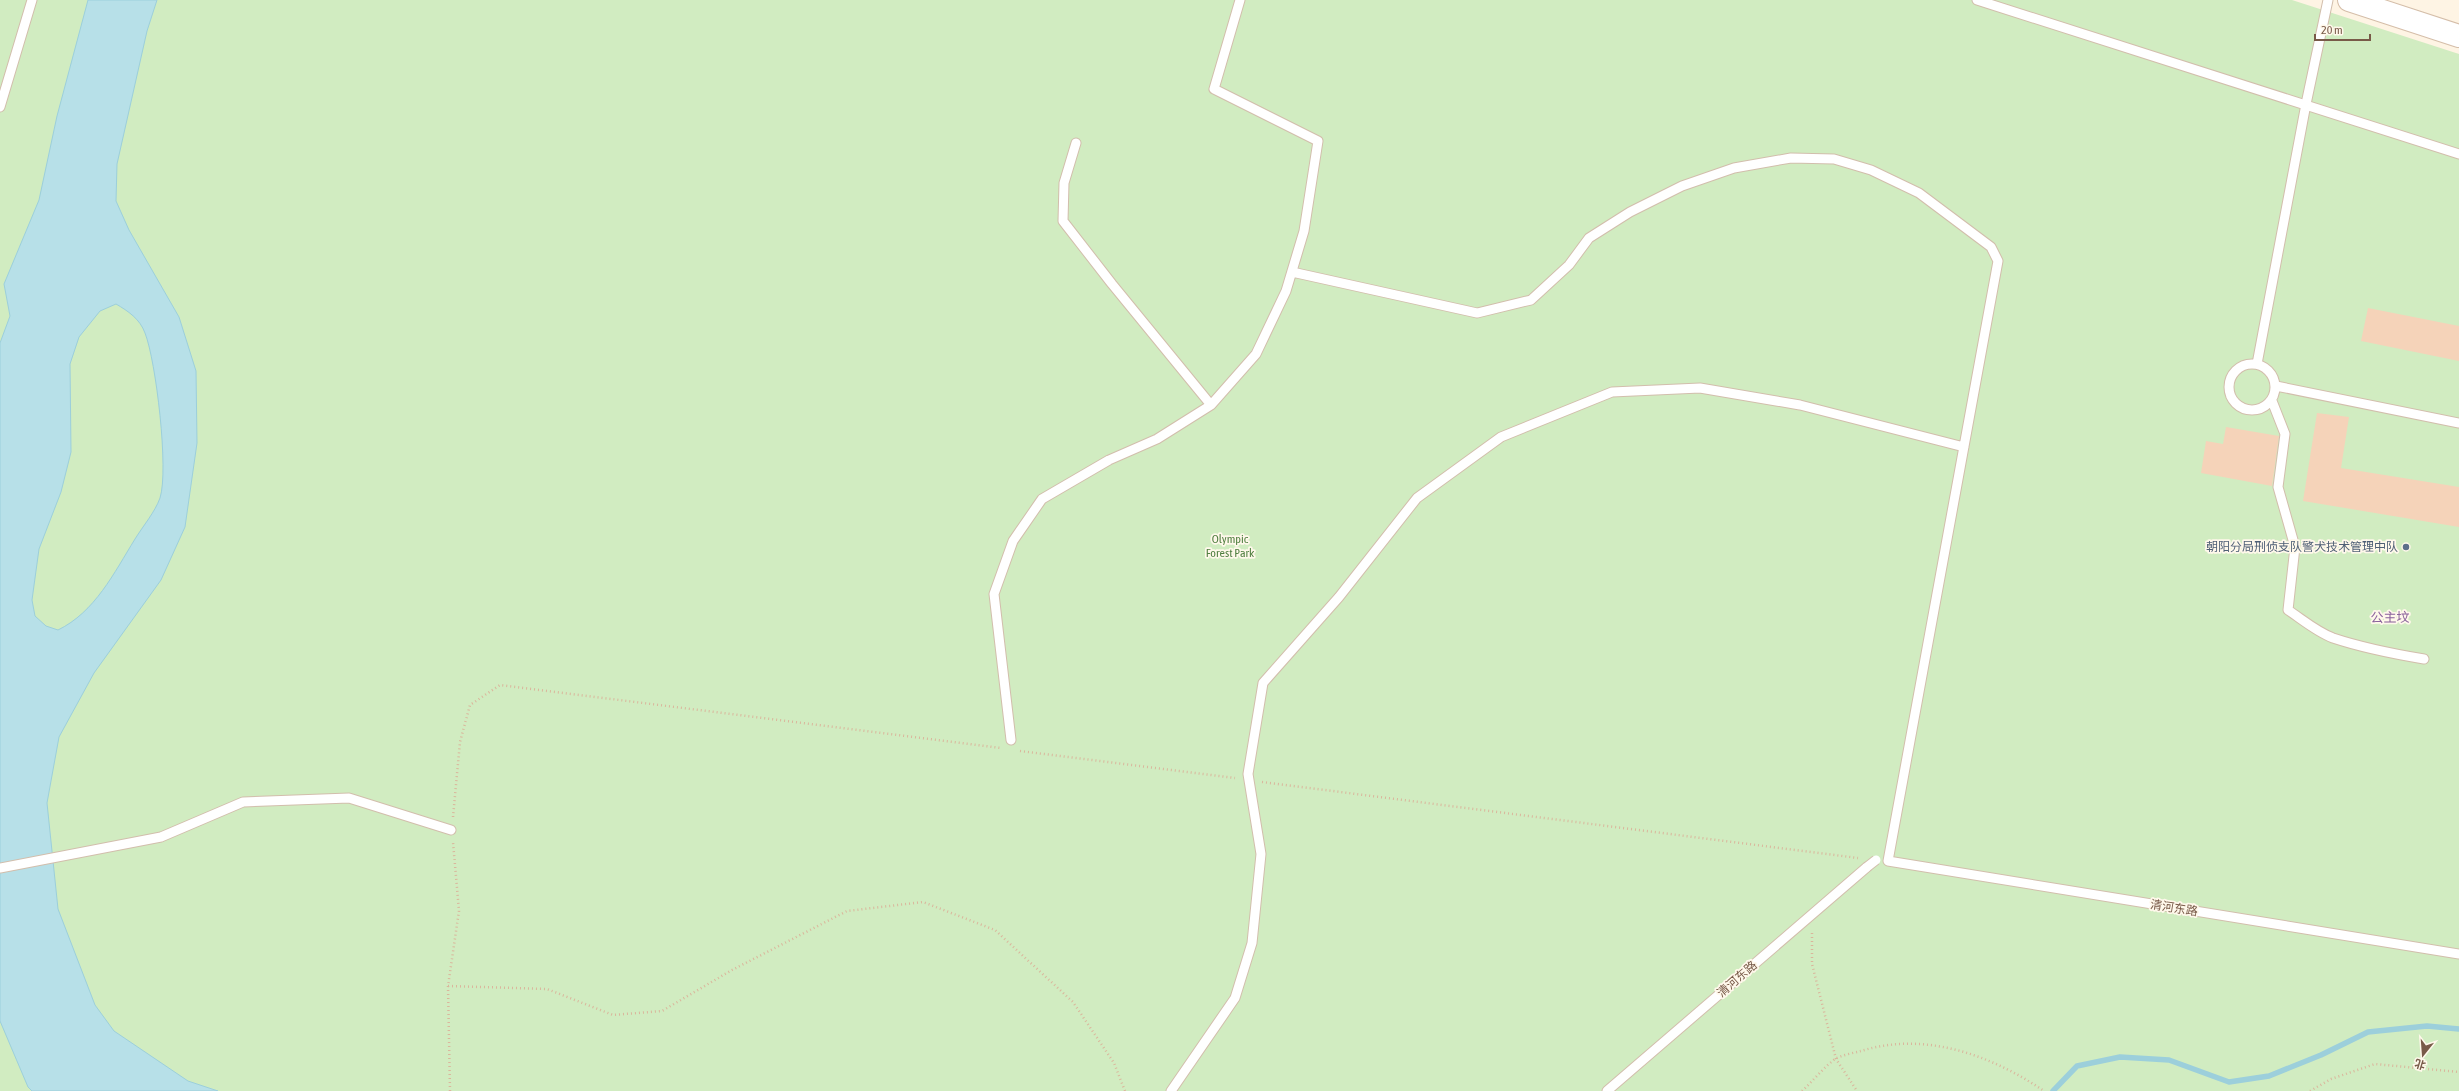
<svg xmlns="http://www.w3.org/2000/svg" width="2459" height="1091" viewBox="0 0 2459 1091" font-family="'Asap Condensed','Noto Sans SC',sans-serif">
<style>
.green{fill:#d1ecc1}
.water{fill:#b7e0e8;stroke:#9ccfdb;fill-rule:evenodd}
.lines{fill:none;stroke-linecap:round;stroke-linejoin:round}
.stream{stroke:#9ccfdb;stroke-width:5.5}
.building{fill:#f5d3b9}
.lane-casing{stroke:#d2beac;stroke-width:11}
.secondary-casing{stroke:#d5bea9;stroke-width:24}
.path{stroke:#dab69c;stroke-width:2.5;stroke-dasharray:1 3;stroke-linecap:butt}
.lane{stroke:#fff;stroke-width:9}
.secondary{stroke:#fff;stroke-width:22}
.lane-bridge-casing{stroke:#d2beac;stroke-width:11;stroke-linecap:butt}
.lane-bridge{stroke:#fff;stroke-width:9}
.service-dot{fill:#5c6f8a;stroke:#fff8eb;stroke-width:1.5}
.labels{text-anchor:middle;stroke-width:3.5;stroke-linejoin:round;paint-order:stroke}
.park-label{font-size:12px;fill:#4f7e3f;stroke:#fff8eb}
.service-label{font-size:12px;fill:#4e5e75;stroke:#fff8eb;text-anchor:end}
.street-label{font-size:12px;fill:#785a48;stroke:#fff8eb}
.neighbourhood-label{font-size:13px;fill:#8a639c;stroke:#fff8eb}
</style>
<rect width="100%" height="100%" fill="#fef4e4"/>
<!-- green -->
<path class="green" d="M0,0H2292L2459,54V1091H0Z"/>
<!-- water -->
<path class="water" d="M88,0H157L147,31L117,164L116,201L129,230L179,317L196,371L197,443L185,527L161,580L94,673L59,737L47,803L58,909L95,1005L114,1031L188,1081L218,1091H32L28,1087L0,1021V343L10,316L4,284L39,200L57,116ZM116,304C128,311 140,319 145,333C156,361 169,470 160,498C155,512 143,526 135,539C114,573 95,612 58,630L46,626L35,616L32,600L39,549L61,492L71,452L70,364L79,337L100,311Z"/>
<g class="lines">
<!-- stream -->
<path class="stream" d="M2053,1091L2077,1066L2120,1057L2169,1060L2229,1082L2269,1076L2321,1055L2368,1032L2427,1026L2459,1029"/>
</g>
<!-- building -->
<path class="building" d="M2368,308L2459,326V361L2361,341Z
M2317,413L2349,417L2341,468L2459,487V527L2303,501Z
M2226,427L2279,436L2272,486L2201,473L2206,441L2223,444Z"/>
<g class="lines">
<defs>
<path id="lane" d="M1977,0L2459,154
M0,107L32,0
M1076,143L1064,183L1063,221L1112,284L1211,405
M1292,272L1477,313L1531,300L1569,265L1589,238L1630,212L1682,186L1734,168L1791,158L1834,159L1871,170L1919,193L1991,247L1998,261L1888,861L2459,954
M2229 387a23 23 0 1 1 46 0a23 23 0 1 1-46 0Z
M2257,364L2306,104L2328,0
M2276,386L2459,423
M2272,401L2285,434L2278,487L2295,547L2288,610C2303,620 2317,632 2333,638C2363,648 2394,654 2424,659
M1011,740L994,594L1013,541L1042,499L1109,460L1157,439L1211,405L1256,354L1286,291L1304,231L1318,141L1214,89L1240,0
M0,868L161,837L243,802L349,798L451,830
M1171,1091L1235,998L1252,943L1261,854L1248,774L1263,683L1339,597L1417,498L1501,437L1612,392L1700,388L1800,405L1964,447
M1607,1091L1867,867"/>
<path id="secondary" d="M2349,0L2459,36"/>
</defs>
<!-- lane casing -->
<use href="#lane" class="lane-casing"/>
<!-- secondary casing -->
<use href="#secondary" class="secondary-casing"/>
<!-- path -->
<path class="path" d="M1020,751L1235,778
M1262,782L1858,858
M453,817L460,742L470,705L500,685L1001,748
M1812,933V964L1836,1059L1857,1091
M448,986L547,989L613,1015L662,1011L732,970L847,911L923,902L995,930L1073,1002L1114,1063L1125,1091
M450,1091L448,986L459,911L453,842
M1802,1091C1813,1081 1823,1068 1835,1059C1842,1055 1853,1053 1861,1051C1925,1031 1991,1055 2044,1091
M2310,1091L2331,1079L2375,1064L2459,1072"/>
<!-- lane -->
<use href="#lane" class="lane"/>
<!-- secondary -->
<use href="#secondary" class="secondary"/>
<defs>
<path id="lane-bridge" d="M1867,867L1876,860"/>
</defs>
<!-- lane-bridge casing -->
<use href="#lane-bridge" class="lane-bridge-casing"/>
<!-- lane-bridge -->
<use href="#lane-bridge" class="lane-bridge"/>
</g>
<!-- markers -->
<circle class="service-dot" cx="2406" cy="547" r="4"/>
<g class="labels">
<!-- park labels -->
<g class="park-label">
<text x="1230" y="543">Olympic<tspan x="1230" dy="14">Forest Park</tspan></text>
</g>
<!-- service labels -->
<g class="service-label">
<text x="2398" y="551">朝阳分局刑侦支队警犬技术管理中队</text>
</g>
<!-- street labels -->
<g class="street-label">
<text transform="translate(2174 908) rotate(9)" y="4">清河东路</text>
<text transform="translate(1737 979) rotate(-41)" y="4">清河东路</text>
</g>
<!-- neighbourhood labels -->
<g class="neighbourhood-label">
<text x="2390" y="622">公主坟</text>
</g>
</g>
<!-- north arrow -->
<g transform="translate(2423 1055) rotate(197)" stroke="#fff8eb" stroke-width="3" paint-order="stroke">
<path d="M0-3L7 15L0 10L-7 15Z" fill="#785a48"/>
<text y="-6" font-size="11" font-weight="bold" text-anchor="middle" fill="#785a48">北</text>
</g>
<!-- scale -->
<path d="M2315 34v6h55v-6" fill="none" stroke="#785a48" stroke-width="2"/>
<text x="2321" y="34" font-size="12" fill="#785a48" stroke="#fff8eb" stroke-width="3" paint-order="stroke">20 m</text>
</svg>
